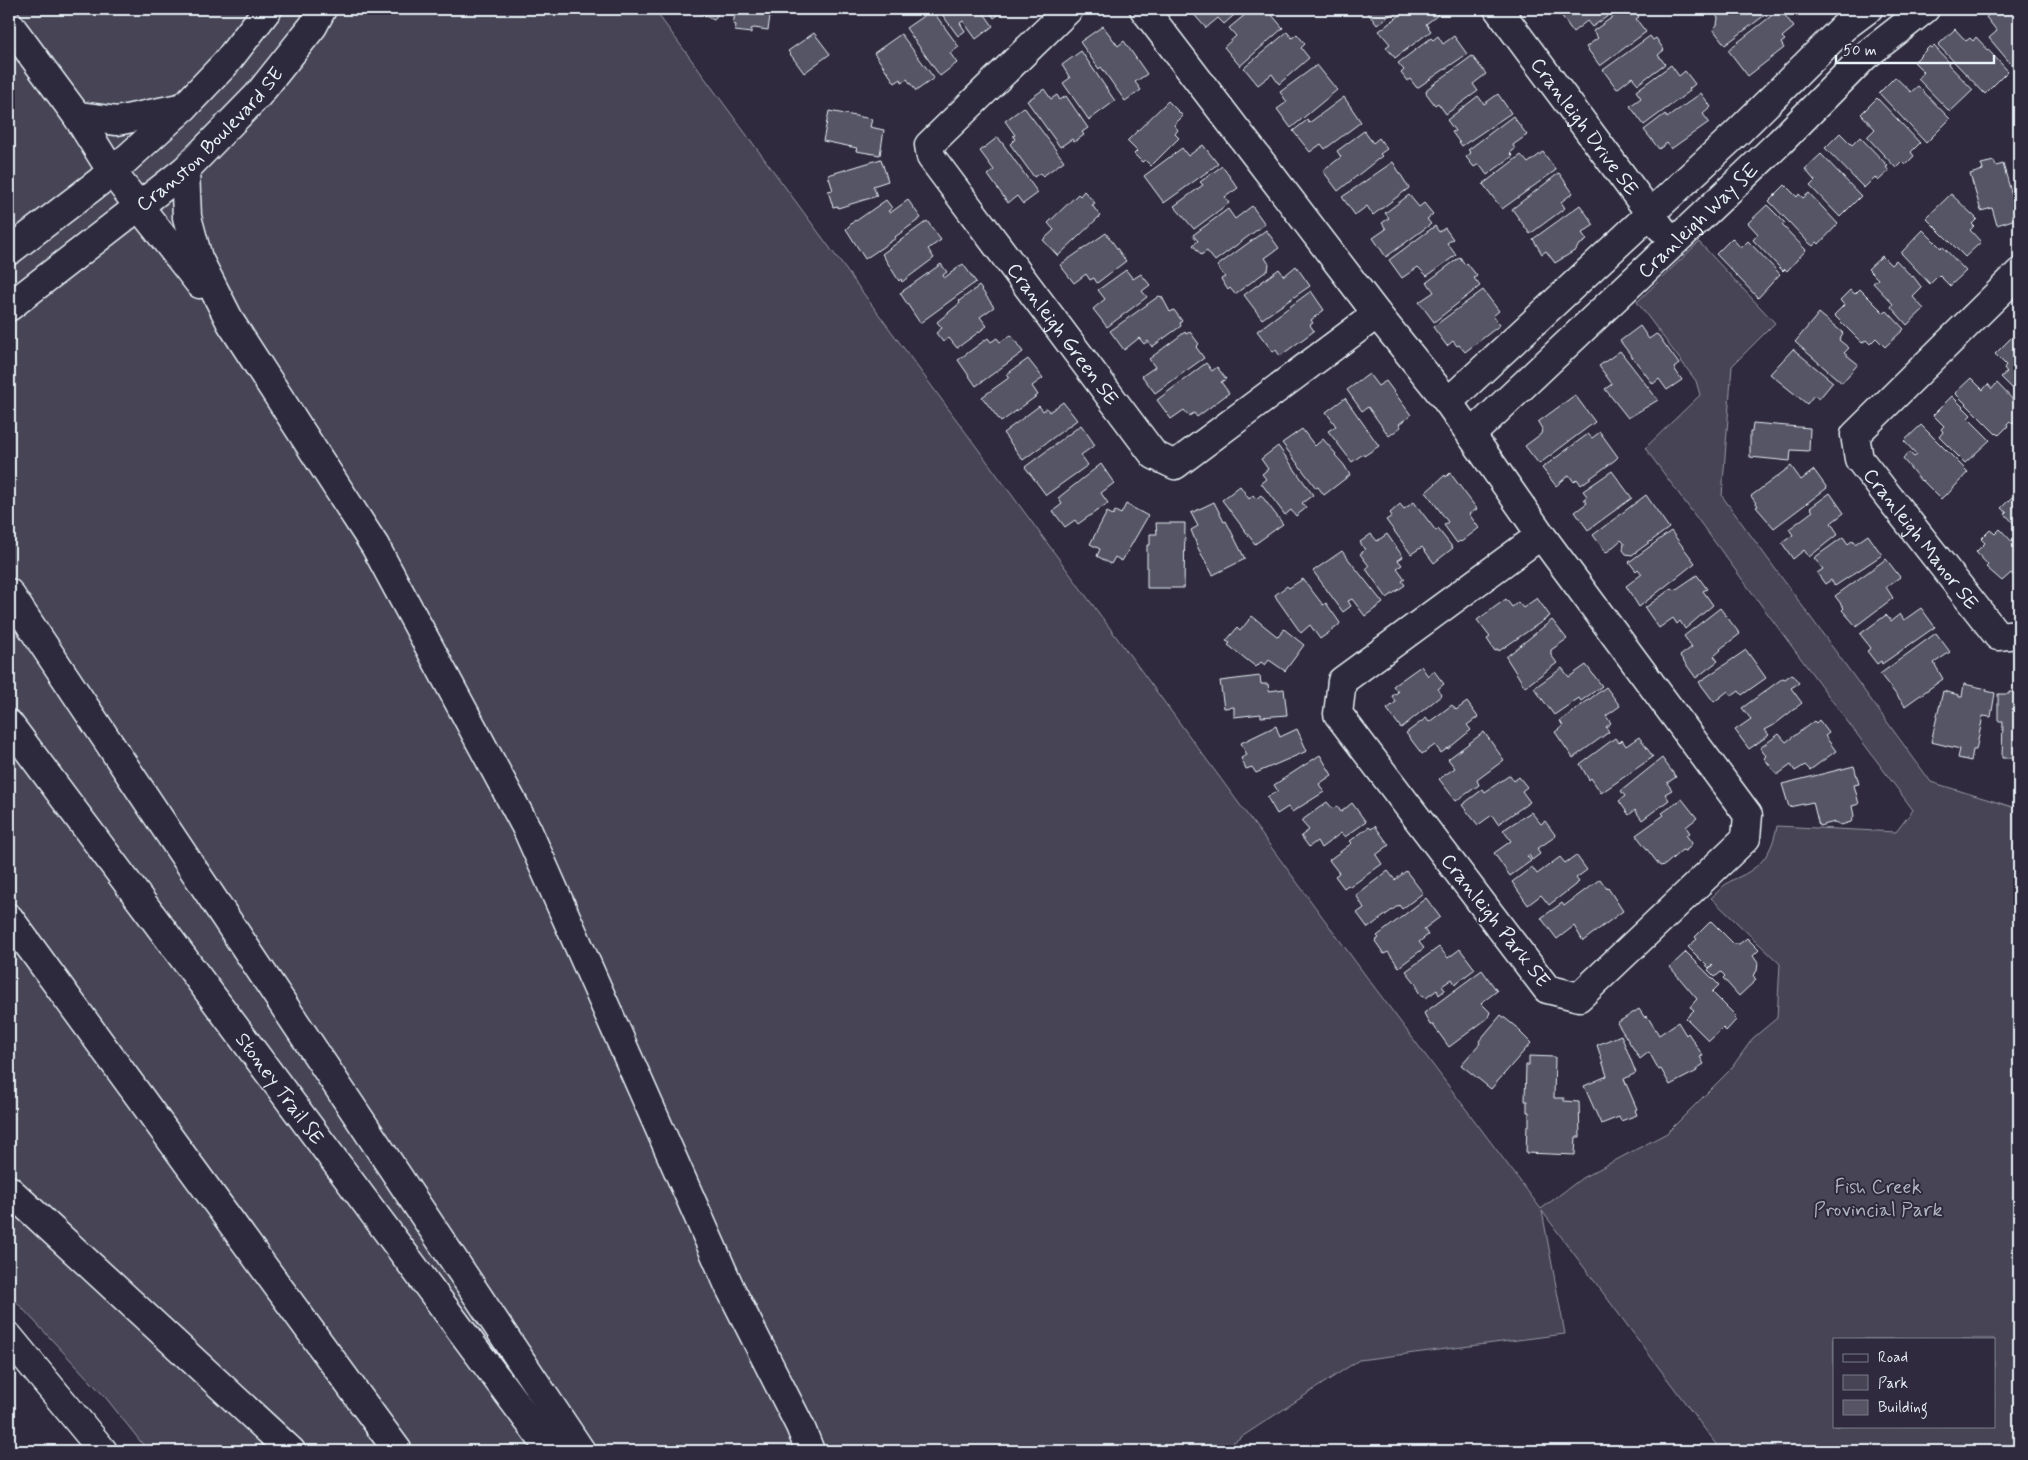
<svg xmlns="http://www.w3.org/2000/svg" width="2028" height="1460" viewBox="0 0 2028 1460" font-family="Mynerve,sans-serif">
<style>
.green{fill:#464455;stroke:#979aa6;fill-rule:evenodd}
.building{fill:#575565;stroke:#e8f1f8}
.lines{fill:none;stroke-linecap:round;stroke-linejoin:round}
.minor-casing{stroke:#e8f1f8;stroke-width:31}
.major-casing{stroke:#e8f1f8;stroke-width:31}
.highway-casing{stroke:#e8f1f8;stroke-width:31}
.minor{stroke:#2f2a3d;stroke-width:28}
.major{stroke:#2f2a3d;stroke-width:28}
.highway{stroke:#2f2a3d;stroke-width:28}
.labels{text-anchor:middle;stroke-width:4;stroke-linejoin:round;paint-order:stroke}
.street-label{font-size:20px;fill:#e8f1f8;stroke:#2f2a3d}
.park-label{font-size:20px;fill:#afb4bf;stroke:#2f2a3d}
</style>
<rect width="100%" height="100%" fill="#2f2a3d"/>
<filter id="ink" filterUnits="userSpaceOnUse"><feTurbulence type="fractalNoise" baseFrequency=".02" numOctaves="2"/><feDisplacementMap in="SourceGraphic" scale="10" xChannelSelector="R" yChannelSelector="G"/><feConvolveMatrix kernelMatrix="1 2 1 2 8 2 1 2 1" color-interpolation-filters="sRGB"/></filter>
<g filter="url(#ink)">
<!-- green -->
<path class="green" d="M9,9H654L1366,976L1541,1209L1582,1178L1667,1133L1730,1070L1753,1038L1777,1018L1780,964L1711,898C1717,893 1722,886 1729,882C1735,878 1743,876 1750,871C1767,860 1773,846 1777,826L1896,832L1913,810L1645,448L1700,395L1696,381L1637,302L1699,242L1775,323L1732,366L1722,496L1931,782L2019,809V1451H1721L1542,1211L1565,1334L1359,1360L1220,1451H148L106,1398L9,1294ZM1834,1339H1994V1426H1834Z"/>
<!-- building -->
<path class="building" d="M700,9H721L714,20L700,13Z
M736,9H771L768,30L754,28L751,29V33L735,31L736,25L733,24Z
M938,9H981L993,26L976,39L963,21L960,23L965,31L958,36Z
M987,9H1006L994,18Z
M1189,9H1241L1224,24L1218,18L1206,28Z
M1252,9H1273L1276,12L1272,15L1283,28L1240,66L1224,47L1236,36L1229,28Z
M1367,9H1398L1377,25L1367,12L1368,11Z
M1408,9H1433L1438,15L1426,24L1431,31L1395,58L1386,47L1390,44L1379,31Z
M1563,9H1618L1592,27L1587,21L1573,32L1559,12Z
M1624,9H1633L1639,17L1636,19L1646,32L1600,66L1586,47L1598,38L1593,31Z
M1718,9H1773L1725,45L1713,29L1717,25L1718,18L1714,12Z
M1780,9L1794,27L1782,37L1785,40L1781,43L1784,48L1748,76L1728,50Z
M1996,9H2011L2019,18V72L2017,69L2016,70L1989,38L1997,31L1986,17Z
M932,10L959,47L950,53L957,63L940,76L906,28Z
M1103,26L1118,46L1124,41L1147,74L1135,82L1141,90L1125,101L1101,67L1099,69L1080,42Z
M1955,29L1966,41L1970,38L1973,41L1976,37L2008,71L1985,94L1938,45Z
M1287,32L1292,38L1297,34L1305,44L1301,48L1309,58L1279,84L1272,74L1258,85L1244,68Z
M814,33L830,54L804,73L788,51Z
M901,34L934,78L916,91L907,79L902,82L901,79L895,83L874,53Z
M1438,36L1443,44L1454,36L1467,54L1417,88L1410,79L1407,81L1401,73L1404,70L1398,63L1431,38L1433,40Z
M1650,36L1653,40L1656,38L1664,50L1658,55L1665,64L1638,84L1632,77L1617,89L1603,70Z
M1930,46L1932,48L1934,46L1949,62L1948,64L1973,90L1950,112L1918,79L1924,72L1914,62Z
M1081,51L1115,101L1089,120L1063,83L1070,78L1062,65Z
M1472,56L1486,74L1473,84L1478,91L1446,114L1438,103L1435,105L1426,93L1427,89Z
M1317,65L1337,90L1291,128L1277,109L1287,102L1280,92Z
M1671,65L1679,76L1685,71L1695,84L1689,89L1690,91L1644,125L1630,106L1641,98L1636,91Z
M1895,77L1911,92L1918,86L1950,119L1926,143L1879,93Z
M1044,89L1051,99L1057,95L1060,100L1066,96L1088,128L1082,132L1084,135L1074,142L1072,139L1060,147L1027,101Z
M1701,93L1711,107L1703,114L1709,122L1671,149L1667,143L1659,149L1644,130L1665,114L1667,118Z
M1498,94L1511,113L1462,146L1452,132L1455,131L1447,120L1478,96L1484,104Z
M1344,97L1361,122L1325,149L1321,144L1310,152L1293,131L1307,120L1309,123Z
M1877,98L1920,143L1911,152L1914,156L1905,165L1902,162L1896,168L1867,137L1875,129L1861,114Z
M1168,101L1183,116L1174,125L1178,130L1175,134L1179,138L1151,166L1145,160L1142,162L1134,154L1137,151L1127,141Z
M1024,107L1064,161L1043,176L1040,173L1034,177L1010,144L1015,139L1013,136L1015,135L1005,121Z
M829,111L872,119L870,127L884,130L880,155L856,151L857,148L823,141Z
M1513,116L1527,135L1513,145L1515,149L1510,153L1513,156L1487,175L1479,164L1474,167L1466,157L1471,153L1468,150Z
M1364,131L1373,143L1379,138L1387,149L1380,154L1382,156L1338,191L1323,171L1341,157L1337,151Z
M1840,133L1852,145L1860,137L1888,166L1886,167L1889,171L1878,181L1875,177L1864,188L1825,148Z
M998,137L1038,193L1023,204L1017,196L1008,203L988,175L994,170L980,151Z
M1203,145L1218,164L1164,203L1144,176L1182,148L1188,156Z
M1543,152L1556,170L1502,209L1483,184L1521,155L1528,163Z
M1821,154L1861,196L1840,217L1810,186L1815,181L1805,169Z
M881,159L888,181L873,186L877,196L838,208V206L833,207L828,191L833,190L828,175Z
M1994,161L1996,166L2003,164L2012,195L2016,193L2019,206V218L1997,225L1992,208L1981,211L1970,174L1983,170L1981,164Z
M1393,162L1409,188L1373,215L1367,206L1355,215L1342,197Z
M1222,166L1238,188L1225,197L1229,203L1194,229L1174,206L1203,185L1200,182Z
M1559,173L1573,193L1561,202L1565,208L1530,234L1512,209Z
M1785,185L1797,197L1799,194L1803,198L1809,193L1838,224L1819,244L1817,242L1813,246L1808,242L1769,201Z
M1084,191L1095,203L1092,205L1100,216L1058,256L1043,240L1054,230L1048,223L1078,194L1080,196Z
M1951,194L1977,219L1972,224L1974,226L1970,230L1981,242L1965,257L1926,218Z
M1409,195L1419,207L1424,203L1433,214L1427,219L1431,224L1386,257L1373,238L1386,229L1382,223L1389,218L1385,213Z
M886,200L892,208L888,211L890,213L908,200L921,218L895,237L896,238L865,259L846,229L855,220L856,221Z
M1580,205L1594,225L1582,233L1587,240L1578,246L1576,250L1555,263L1546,251L1542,254L1533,239Z
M1767,205L1785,223L1782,225L1806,250L1787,271L1785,269L1783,271L1753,240L1758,234L1748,223Z
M1252,206L1265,224L1215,261L1207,251L1201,255L1193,245L1198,241L1193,235L1228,209L1235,219Z
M927,221L941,240L928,249L934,258L902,282L901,279L899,281L882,254Z
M1435,226L1439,232L1445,228L1453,239L1447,243L1456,255L1427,276L1418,267L1402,278L1389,260Z
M1266,230L1279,248L1265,258L1269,264L1268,270L1235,294L1230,288L1228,290L1221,279L1225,277L1217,266Z
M1923,230L1941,248L1942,246L1966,271L1950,286L1939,275L1930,284L1901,253Z
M1106,233L1126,261L1097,283L1094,278L1090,280L1086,274L1074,283L1060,265Z
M1732,238L1741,248L1748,241L1780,274L1758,298L1716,254Z
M1882,256L1891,265L1896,260L1912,277L1913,276L1922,288L1913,297L1924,309L1907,325L1891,307L1893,304L1873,283L1878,279L1868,269Z
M1460,257L1465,265L1467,263L1477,276L1474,278L1480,286L1434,322L1419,302L1434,292L1427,282Z
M941,264L947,272L943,275L944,278L963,264L976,282L920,323L900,293Z
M1296,266L1310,286L1262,319L1244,295L1279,269L1284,276Z
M1126,270L1133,279L1141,274L1150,285L1142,291L1147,297L1107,327L1093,309L1105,299L1098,290Z
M979,286L994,307L980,317L987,326L957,348L949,338L943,342L936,333L942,328L937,322L960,303L959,301Z
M1860,289L1884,313L1887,311L1904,329L1885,347L1876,338L1870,344L1866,340L1862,343L1834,315L1844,305L1840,300L1850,290L1855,294Z
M1483,290L1499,311L1493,316L1500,325L1465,352L1459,345L1457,346L1453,341L1447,346L1433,327Z
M1311,291L1324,310L1311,320L1313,323L1310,325L1314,331L1280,356L1276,350L1273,352L1257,331Z
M1159,296L1162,297L1170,312L1174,310L1182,321L1180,323L1181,326L1152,347L1148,341L1144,344L1139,338L1124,350L1110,331Z
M1819,313L1843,333L1839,340L1849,348L1844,353L1858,364L1842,383L1795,342Z
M1640,326L1649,339L1656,334L1658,335L1679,364L1674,368L1682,380L1667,390L1659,379L1653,384L1620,341Z
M1185,332L1186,334L1190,332L1199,344L1196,347L1204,358L1155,393L1142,376L1155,367L1149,359Z
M1011,335L1023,352L976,386L958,360L988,338L991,342L997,338L1000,342Z
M2012,337L2019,344V395L2001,377L2007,372L2004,368L2006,365L1995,354Z
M1793,349L1833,382L1819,399L1814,395L1807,404L1770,374Z
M1620,351L1658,400L1628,418L1605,389L1612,384L1599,366Z
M1028,359L1043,378L1032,386L1038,395L1001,422L982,397L1010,377L1007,374Z
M1206,363L1212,371L1217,367L1226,379L1221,382L1229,393L1197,417L1194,413L1189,416L1184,410L1171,419L1157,400Z
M1369,374L1378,386L1386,381L1411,415L1399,424L1401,427L1389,436L1368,407L1362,411L1347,390Z
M1971,378L1983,390L1988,384L1992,389L1997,383L2019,406V417L2012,424L2010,421L2007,424L2008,426L1999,435L1997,433L1996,434L1955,393Z
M1575,395L1595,422L1539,464L1525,446L1541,434L1542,429L1538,422Z
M1952,396L1971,415L1968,418L1990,440L1965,463L1939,437L1943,432L1941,429L1944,426L1933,415Z
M1345,398L1379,446L1364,456L1363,454L1352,462L1328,431L1336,426L1326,412Z
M1063,402L1077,420L1023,460L1003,433L1039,406L1043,411L1047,408L1049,412Z
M1753,423L1810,428L1809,451L1791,450L1790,461L1750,457V432H1752Z
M1081,425L1095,445L1081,455L1088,465L1046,495L1025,467Z
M1921,425L1968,472L1947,495L1946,494L1941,499L1922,480L1921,481L1903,459L1909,452L1914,457L1917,455L1904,441Z
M1302,429L1315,446L1323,439L1336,454L1335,455L1344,465L1350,475L1324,495L1318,487L1316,488L1282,443Z
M1600,432L1618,457L1615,460L1581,485L1577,479L1574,482L1569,475L1556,486L1542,468L1588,434L1592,438Z
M1278,446L1313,495L1302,503L1306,508L1296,516L1291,510L1285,515L1261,483L1266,479L1262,474L1268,469L1261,459Z
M1101,464L1114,483L1101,493L1108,503L1078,524L1075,520L1065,527L1053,511L1062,504L1058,498Z
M1791,466L1801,480L1814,470L1827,488L1774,528L1756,507L1758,506L1751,496Z
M1612,471L1632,498L1588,530L1575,512L1587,503L1584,499L1587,496L1583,491Z
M1450,473L1477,509L1469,514L1479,528L1461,542L1460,541L1457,543L1444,525L1448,522L1426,492L1445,475L1446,477Z
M1240,486L1249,499L1253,495L1256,499L1261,495L1283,524L1255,544L1222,500Z
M1830,493L1844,513L1831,523L1838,534L1809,557L1804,550L1793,559L1782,543L1793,535L1789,529L1813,511L1810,508Z
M1646,495L1669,528L1632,555L1626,554L1623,550L1624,543L1621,540L1606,553L1593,535Z
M2012,497L2018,503L2019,501V529L2005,514L2007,513L2001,508Z
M1214,502L1224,522L1226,521L1245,559L1213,575L1198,548L1191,530L1198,526L1191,513Z
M1414,502L1436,531L1438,529L1453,548L1434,563L1422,547L1411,554L1386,520L1392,516L1390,513L1400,504L1404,509Z
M1126,504L1148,516L1122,561L1115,557L1111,564L1097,556L1100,549L1090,544L1107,512L1113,515L1115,511L1121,514Z
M1156,523H1185L1184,588H1147V545H1150V534H1157Z
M2000,529L2019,549V582L2011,573L2002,581L1986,567L1988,565L1976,552L1985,543L1981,539L1990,530L1995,534Z
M1671,531L1695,563L1639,607L1626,586L1642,574L1638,569L1636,571L1629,562Z
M1371,534L1377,541L1387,534L1403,557L1398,560L1402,565L1397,568L1405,579L1402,581L1405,585L1387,598L1366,569L1369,566L1360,554L1365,550L1360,542Z
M1868,535L1882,555L1835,586L1831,580L1825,584L1817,573L1823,569L1814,558L1843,537L1848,544L1853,540L1855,544Z
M1342,551L1383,603L1365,616L1352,599L1348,601L1351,606L1343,612L1313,571Z
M1886,559L1900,577L1886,587L1893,598L1856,626L1842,610L1844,608L1835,596Z
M1697,575L1707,589L1703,591L1713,605L1685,629L1680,621L1677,624L1673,618L1659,628L1645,608L1672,588L1675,590Z
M1303,579L1323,605L1326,603L1340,623L1338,626L1320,639L1310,625L1301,633L1277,599L1275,595L1287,586L1289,588Z
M1537,598L1550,616L1499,651L1498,649L1495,651L1487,639L1490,637L1477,620L1506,599L1512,607L1518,602L1523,608Z
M1720,608L1740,634L1720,649L1721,650L1714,656L1718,661L1696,678L1680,656L1692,647L1684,636Z
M1921,608L1935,627L1882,664L1881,661L1877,664L1867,651L1871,648L1860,634L1886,615L1891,621L1900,614L1904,620Z
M1252,616L1278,637L1284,629L1304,645L1285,671L1269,660L1265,665L1261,662L1256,667L1228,645L1230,643L1226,641L1237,628L1240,631Z
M1552,620L1567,639L1551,650V655L1557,663L1525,687L1506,657Z
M1936,633L1950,652L1934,663L1943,679L1905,706L1880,674Z
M1746,650L1766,678L1742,695L1739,691L1732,696L1728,691L1714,702L1699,682Z
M1586,665L1602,686L1581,701L1579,698L1554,715L1534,688L1562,668L1569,677Z
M1421,666L1428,676L1434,671L1444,684L1438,689L1442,695L1401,728L1387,709L1396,702L1392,696L1398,692L1393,686Z
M1792,674L1799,683L1791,688L1802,703L1774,725L1765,730L1769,735L1749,749L1735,730L1751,719L1742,708L1783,678L1785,679Z
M1260,676L1261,684H1268L1269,691L1284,689L1287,715L1261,717V714L1234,717V707L1224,708L1220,681Z
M1964,684L1987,689L1986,691L1995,693L1991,717L1983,716L1976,750H1973L1971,761L1958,758L1960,749L1931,742L1943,691L1959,695V697H1962Z
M1606,687L1620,706L1606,716L1611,723L1606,727L1609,732L1573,758L1555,732L1563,726L1560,721Z
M2009,692H2019V758H2002L2003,721H1998V694H2009Z
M1467,702L1478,717L1467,725L1471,730L1448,749V748L1441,753L1435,745L1422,754L1406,733L1426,718L1429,722L1452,705L1456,710Z
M1819,720L1829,733L1825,736L1836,751L1810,770L1805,765L1795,771L1791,765L1777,775L1764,758L1766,756L1760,748L1779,734L1786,742L1814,721L1816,723Z
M1276,726L1280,737L1297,729L1307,751L1256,773L1252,767L1246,769L1241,758L1247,755L1241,743Z
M1484,732L1504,760L1477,780L1479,785L1456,801L1439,779L1455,768L1448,759Z
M1639,737L1653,757L1601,793L1591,778L1589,780L1580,764L1615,738L1619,743L1622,740L1626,746Z
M1320,755L1332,775L1319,784L1324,792L1292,812L1288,807L1277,814L1267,797L1278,791L1274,785Z
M1662,758L1676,777L1667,783L1672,790L1665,794L1669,800L1642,820L1635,810L1629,815L1619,801L1625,796L1621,791Z
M1854,766L1859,784L1854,785L1859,804L1852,806L1854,816L1851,822L1841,825L1835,822L1819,826L1813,802L1789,807L1782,784Z
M1510,775L1514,781L1519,777L1527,787L1522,791L1530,802L1498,824L1492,815L1478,825L1462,805L1483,789L1485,792Z
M1682,799L1697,818L1686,827L1690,833L1686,835L1692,843L1690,847L1685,851L1682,850L1665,865L1660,866L1636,835L1664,815L1662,813Z
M1327,802L1333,809L1337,806L1341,812L1352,803L1366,822L1345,837L1341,833L1321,848L1317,841L1309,847L1301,836L1309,830L1301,821Z
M1531,812L1541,824L1545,821L1556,836L1537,849L1540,854L1532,860L1529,855L1527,856L1531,861L1510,876L1494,853L1511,841L1503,830Z
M1375,826L1389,845L1376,855L1382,864L1350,887L1348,885L1344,888L1335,876L1339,873L1329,860L1352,843L1350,841L1369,827L1371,829Z
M1576,855L1587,870L1576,878L1579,882L1549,905L1541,895L1528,905L1512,882L1532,867L1537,874L1560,857L1565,863Z
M1388,871L1395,880L1406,871L1423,893L1402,909L1399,905L1368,928L1357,913L1364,908L1356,895Z
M1600,879L1607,889L1608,888L1623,911L1583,941L1574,926L1557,939L1541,918L1562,903L1564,906Z
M1426,898L1440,917L1424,929L1428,935L1419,942L1424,948L1399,967L1388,952L1384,954L1375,941L1379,938L1377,936Z
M1711,921L1734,944H1739L1747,938L1759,950L1753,956L1758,963L1757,971L1753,975L1756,980L1739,996L1723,978L1725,976L1721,972L1715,977L1708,970L1713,964L1709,968L1688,947L1697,939L1695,937Z
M1439,947L1448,958L1460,949L1475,969L1455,984L1452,979L1442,986L1445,990L1439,995L1437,990L1426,998L1421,996L1417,989V985L1406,971Z
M1686,952L1719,985L1712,992L1736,1016L1734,1018L1736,1020L1726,1031L1723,1028L1709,1041L1686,1018L1694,1010L1690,1007L1697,999L1670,967Z
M1482,970L1497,991L1481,1003L1490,1012L1488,1018L1449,1047L1433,1025H1430L1424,1013Z
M1639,1009L1645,1018L1647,1016L1659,1035L1678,1022L1686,1035L1688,1033L1703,1056L1700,1057L1704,1064L1696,1069L1697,1071L1670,1085L1661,1069L1659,1070L1649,1052L1640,1059L1617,1023Z
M1501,1015L1521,1031L1520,1032L1531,1043L1491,1089L1461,1065L1480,1043L1479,1041Z
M1621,1035L1636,1073L1624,1079L1637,1109L1635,1110L1637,1115L1621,1121L1619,1117L1601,1124L1584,1086L1607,1076L1597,1045Z
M1529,1056L1555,1057L1554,1098H1564V1101L1579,1102L1580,1137H1576L1575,1155L1526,1153L1527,1125H1529V1112H1527V1101H1525L1526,1065H1529Z"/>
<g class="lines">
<defs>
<g id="minor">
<path id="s1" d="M1069,9L929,145L931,157L1154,455L1175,465L1377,314"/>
<path d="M1144,9L1377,314L1448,402L1541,535L1748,815L1746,838L1579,997L1547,989L1338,714L1342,681L1541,535"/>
<path id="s2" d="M1498,9L1661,228"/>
<path d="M112,172L184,107L226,63L268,9"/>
<path id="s3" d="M138,207L185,170L258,95L313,26L322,9"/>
<path id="s4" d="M2019,273L1855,435L1859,459L1998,636L2019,634"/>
<path d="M1448,402L1737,133L1844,27L1868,9"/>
<path id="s5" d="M1472,434L1780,142L1865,56L1925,9"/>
<path d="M9,1337L103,1451"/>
</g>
<path id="major" d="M9,251L112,172
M9,307L138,207"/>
<g id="highway">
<path d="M9,24L77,116L112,172L200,284"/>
<path d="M77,116L117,121L184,107"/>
<path d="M185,170L187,217L198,258L231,323L375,546L527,829L730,1288L800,1426L810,1451"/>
<path d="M9,593L581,1451"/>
<path id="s6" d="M9,724L551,1451"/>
<path d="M9,918L398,1451"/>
<path d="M9,1190L291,1451"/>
</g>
</defs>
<!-- minor casing -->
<use href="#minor" class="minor-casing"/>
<!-- major casing -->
<use href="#major" class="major-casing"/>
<!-- highway casing -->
<use href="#highway" class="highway-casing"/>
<!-- minor -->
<use href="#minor" class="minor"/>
<!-- major -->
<use href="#major" class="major"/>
<!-- highway -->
<use href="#highway" class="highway"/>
</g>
</g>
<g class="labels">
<!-- street labels -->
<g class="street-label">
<text dy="7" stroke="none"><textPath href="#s2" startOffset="146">Cranleigh Drive SE</textPath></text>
<text dy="7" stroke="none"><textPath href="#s3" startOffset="99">Cranston Boulevard SE</textPath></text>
<text dy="7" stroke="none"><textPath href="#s5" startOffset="311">Cranleigh Way SE</textPath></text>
<text dy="7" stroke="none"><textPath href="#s1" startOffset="428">Cranleigh Green SE</textPath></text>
<text dy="7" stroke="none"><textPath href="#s4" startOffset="356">Cranleigh Manor SE</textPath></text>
<text transform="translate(1496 920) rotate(52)" y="7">Cranleigh Park SE</text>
<text dy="7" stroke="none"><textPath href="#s6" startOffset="454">Stoney Trail SE</textPath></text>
</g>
<!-- park labels -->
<g class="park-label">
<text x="1878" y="1193">Fish Creek<tspan x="1878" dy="23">Provincial Park</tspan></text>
</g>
</g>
<!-- margin -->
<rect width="2028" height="1460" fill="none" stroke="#2f2a3d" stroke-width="30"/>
<rect x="15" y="15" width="1998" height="1430" fill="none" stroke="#e8f1f8" stroke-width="2" filter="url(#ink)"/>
<!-- legend -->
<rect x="1833" y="1338" width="162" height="90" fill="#2f2a3d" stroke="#797a88"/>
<rect x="1843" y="1354" width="25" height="8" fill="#2f2a3d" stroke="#797a88"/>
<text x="1878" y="1362" font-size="15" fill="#e8f1f8">Road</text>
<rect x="1843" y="1375" width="25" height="15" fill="#464455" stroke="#797a88"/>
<text x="1878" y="1388" font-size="15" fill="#e8f1f8">Park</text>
<rect x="1843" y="1400" width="25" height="15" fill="#575565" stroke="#797a88"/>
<text x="1878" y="1412" font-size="15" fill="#e8f1f8">Building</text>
<!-- scale -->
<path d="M1836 55v8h158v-8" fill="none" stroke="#e8f1f8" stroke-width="2.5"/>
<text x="1843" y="55" font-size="15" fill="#e8f1f8" stroke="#2f2a3d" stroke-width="4" paint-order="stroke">50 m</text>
</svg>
